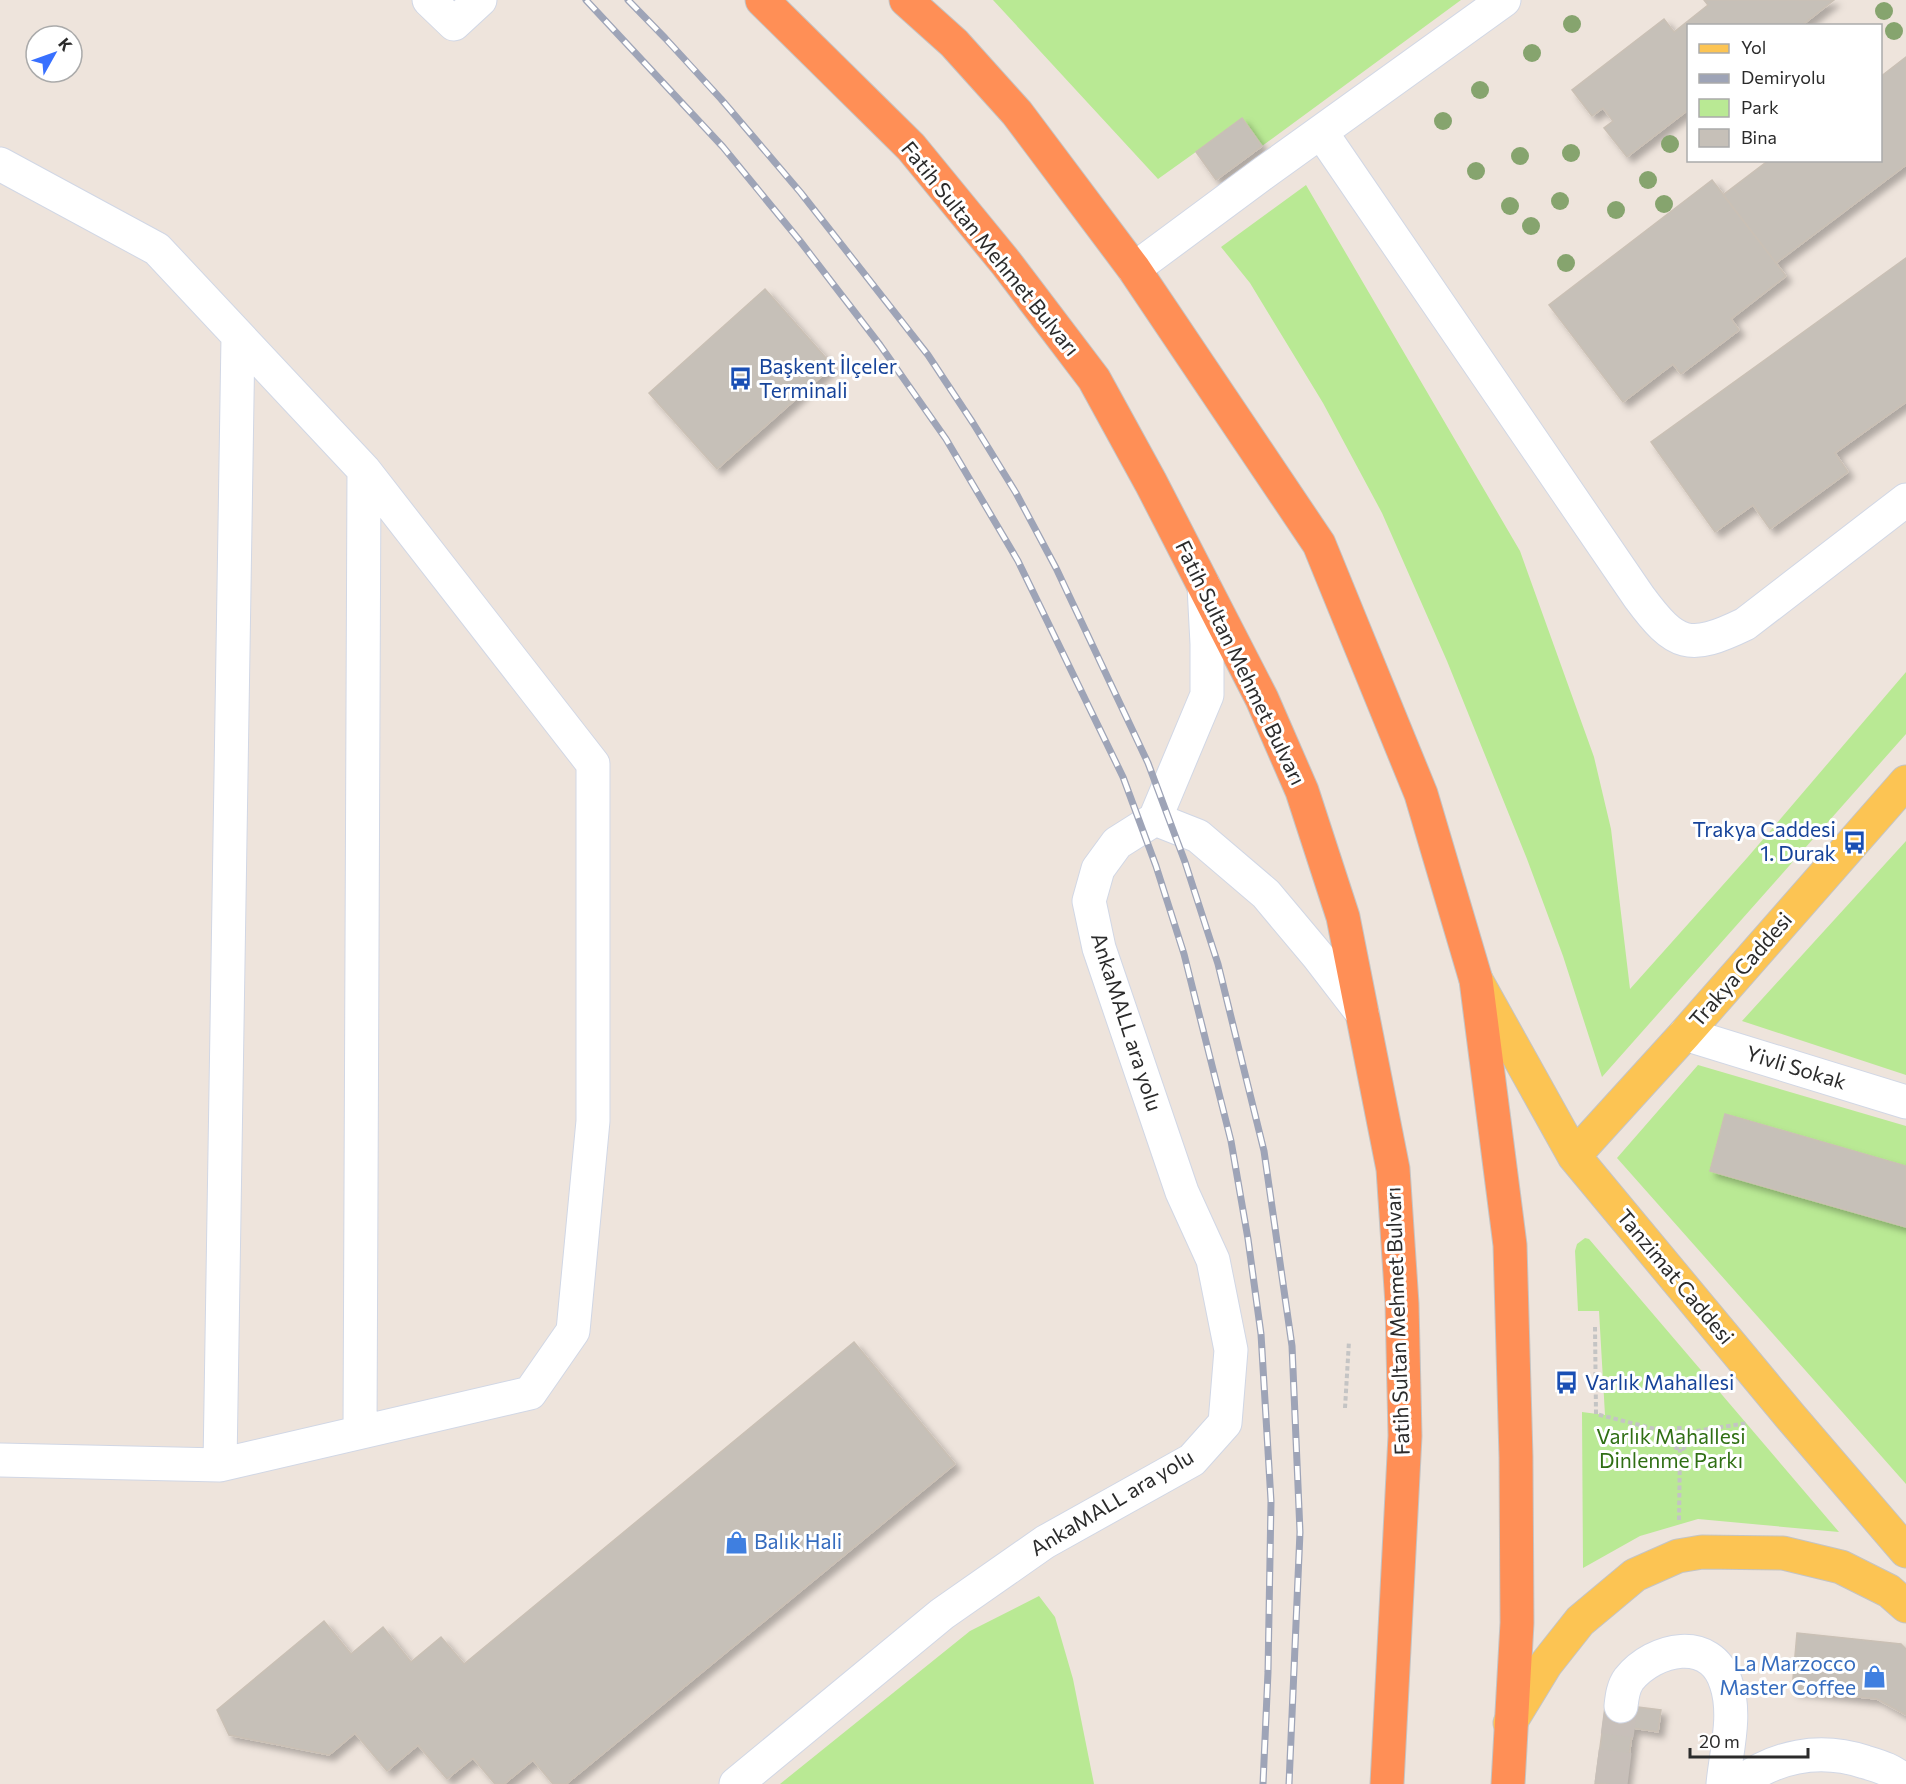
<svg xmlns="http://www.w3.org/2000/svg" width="1906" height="1784" viewBox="0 0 1906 1784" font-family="Commissioner,sans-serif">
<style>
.green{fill:#b9e994}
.building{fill:#c6c0b8;stroke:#cac0b5;stroke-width:1.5;filter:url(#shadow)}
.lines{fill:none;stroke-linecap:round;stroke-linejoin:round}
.minor-tunnel{stroke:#c7bfb9;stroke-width:33;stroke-dasharray:33 16;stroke-linecap:butt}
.minor-casing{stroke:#d1d7e5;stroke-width:35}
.major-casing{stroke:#c4c4c4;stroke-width:35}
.highway-casing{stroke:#c4c4c4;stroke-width:35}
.path{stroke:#c4c4c4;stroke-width:4;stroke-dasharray:4.5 3;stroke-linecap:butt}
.minor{stroke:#fff;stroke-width:33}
.major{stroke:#fcc453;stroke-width:33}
.highway{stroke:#ff8f56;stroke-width:33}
.rail-casing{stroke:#9ea4b7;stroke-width:7}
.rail{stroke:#fff;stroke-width:4.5;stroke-dasharray:14;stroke-linecap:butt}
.tree{fill:#86a46e}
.labels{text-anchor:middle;stroke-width:6;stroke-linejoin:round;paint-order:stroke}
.street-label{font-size:21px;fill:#2b2b2b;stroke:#fff}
.transit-label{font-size:21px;fill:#164399;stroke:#fff;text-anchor:start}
.park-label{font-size:21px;fill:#306f14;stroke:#fff}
.shop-label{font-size:21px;fill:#366cbe;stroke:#fff;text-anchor:start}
</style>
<defs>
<filter id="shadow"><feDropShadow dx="5.5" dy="5.5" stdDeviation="3" flood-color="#0004"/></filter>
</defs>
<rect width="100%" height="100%" fill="#eee4dc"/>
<!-- green -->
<path class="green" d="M993,0H1461L1262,146L1242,119L1158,179Z
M1306,185L1520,551L1594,757L1611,829L1630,989L1747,858L1906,672V734L1602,1077L1563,956L1527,859L1447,661L1382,513L1323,403L1250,283L1221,247Z
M1906,841V1075L1742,1021Z
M1698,1065L1906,1126V1484L1617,1158Z
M1585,1238L1589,1239L1839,1532L1698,1519L1640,1536L1583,1568L1582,1412L1605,1415L1599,1311H1578L1575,1251L1577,1244Z
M1039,1596L1055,1617L1073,1679L1094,1784H780L970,1631Z"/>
<!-- building -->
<path class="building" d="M1704,0H1834L1801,26H1688V110L1627,157L1604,128L1613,121L1603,108L1592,116L1572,90L1664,19L1674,32L1708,5Z
M1906,57V165L1776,263L1723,195L1769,160H1880V77Z
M1242,118L1262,146L1216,180L1196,152Z
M1712,180L1786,276L1731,319L1739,330L1681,374L1673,364L1623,402L1549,305Z
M1906,258V402L1835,453L1848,472L1770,529L1753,505L1715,532L1651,442Z
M765,289L833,366L717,469L649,393Z
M1725,1114L1906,1166V1227L1710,1171Z
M854,1342L955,1464L566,1784H553L533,1760L504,1784H495L473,1758L447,1779L418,1745L387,1771L355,1733L329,1755L229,1735L217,1710L324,1621L351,1654L383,1627L411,1662L441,1637L464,1664Z
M1797,1633L1901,1644L1906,1649V1715L1877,1699L1792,1690Z
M1606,1703L1661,1710L1658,1732L1633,1728L1625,1784H1595Z"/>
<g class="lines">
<!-- minor-tunnel -->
<path class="minor-tunnel" d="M1611,1784L1621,1706"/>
<defs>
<path id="minor" d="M429,0L454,24L480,0
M1321,132L1639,597C1676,647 1689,651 1745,624L1906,500
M0,164L157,249L364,470L593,764V1121L573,1331L530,1393L220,1465L0,1460
M1134,269L1265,172L1504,0
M1155,819L1198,836L1266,894L1318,956L1362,1013
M1155,819L1207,695V644L1204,586
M1685,1034L1906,1102
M360,1432L364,470
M220,1465L238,337
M1621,1706C1622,1697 1623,1687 1629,1679C1654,1648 1711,1635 1726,1683C1737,1715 1726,1752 1723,1784
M736,1784L942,1614L1045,1542L1192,1460L1225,1423L1231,1350L1213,1260L1182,1192L1099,948L1089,901L1098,869L1117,843L1155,819
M1738,1784C1776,1756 1819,1747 1865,1762C1882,1767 1892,1770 1906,1782"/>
<path id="major" d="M1476,980L1574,1156L1790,1416L1906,1551
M1574,1156L1685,1034L1906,782
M1510,1723L1546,1664L1580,1621L1635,1575L1678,1556L1702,1552L1783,1553L1841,1567L1889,1591L1906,1606"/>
<path id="highway" d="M762,0L911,147L1006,263L1094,379L1151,483L1262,699L1302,791L1343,917L1393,1169L1402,1304L1405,1436L1387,1784
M906,0L954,43L1017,113L1134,269L1319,544L1421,794L1476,980L1510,1245L1516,1457L1517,1623L1508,1784"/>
</defs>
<!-- minor casing -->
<use href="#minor" class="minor-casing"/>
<!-- major casing -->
<use href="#major" class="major-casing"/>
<!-- highway casing -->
<use href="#highway" class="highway-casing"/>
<!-- path -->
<path class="path" d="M1595,1327L1596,1414L1671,1433L1676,1428H1683L1689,1432L1690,1443L1683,1449L1676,1448L1669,1440L1671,1433
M1345,1408L1349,1341
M1689,1432L1748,1423
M1679,1520L1680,1449"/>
<!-- minor -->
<use href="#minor" class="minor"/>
<!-- major -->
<use href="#major" class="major"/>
<!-- highway -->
<use href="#highway" class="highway"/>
<defs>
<path id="rail" d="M586,0L723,147L800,241L880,345L946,439L1018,561L1123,777L1156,866L1184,954L1231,1141L1248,1239L1261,1334L1271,1501L1268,1672L1263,1784
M628,0L665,38L721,99L801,193L928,355L973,423L1016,493L1056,568L1148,763L1185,862L1218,964L1264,1151L1292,1346L1300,1532L1289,1784"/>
</defs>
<!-- rail casing -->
<use href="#rail" class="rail-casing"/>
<!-- rail -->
<use href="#rail" class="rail"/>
</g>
<!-- trees -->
<g class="tree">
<circle cx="1884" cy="11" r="9"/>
<circle cx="1572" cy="24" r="9"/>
<circle cx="1894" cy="31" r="9"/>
<circle cx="1532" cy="53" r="9"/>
<circle cx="1480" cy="90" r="9"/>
<circle cx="1443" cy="121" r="9"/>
<circle cx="1670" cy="144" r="9"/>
<circle cx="1571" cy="153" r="9"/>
<circle cx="1520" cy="156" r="9"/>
<circle cx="1476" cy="171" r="9"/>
<circle cx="1648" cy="180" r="9"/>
<circle cx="1560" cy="201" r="9"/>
<circle cx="1664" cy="204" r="9"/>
<circle cx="1510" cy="206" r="9"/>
<circle cx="1616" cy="210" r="9"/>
<circle cx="1531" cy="226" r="9"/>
<circle cx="1566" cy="263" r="9"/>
</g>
<!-- icons -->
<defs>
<symbol id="bus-bare" viewBox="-9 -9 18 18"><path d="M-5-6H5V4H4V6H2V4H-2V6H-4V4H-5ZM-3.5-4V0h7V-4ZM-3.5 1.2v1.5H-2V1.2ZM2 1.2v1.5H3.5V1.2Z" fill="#1a4fb4" stroke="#fff" stroke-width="2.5" paint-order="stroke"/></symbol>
<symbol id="shop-bare" viewBox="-9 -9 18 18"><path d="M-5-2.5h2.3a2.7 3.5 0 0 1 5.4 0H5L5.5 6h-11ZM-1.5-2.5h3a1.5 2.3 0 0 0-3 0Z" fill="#3f7fe0" stroke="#fff" stroke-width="2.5" paint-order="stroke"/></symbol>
</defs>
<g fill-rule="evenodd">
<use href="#bus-bare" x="724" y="362" width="33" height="33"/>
<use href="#bus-bare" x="1838" y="826" width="33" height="33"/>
<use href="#bus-bare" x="1550" y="1366" width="33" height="33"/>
<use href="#shop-bare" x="720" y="1526" width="33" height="33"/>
<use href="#shop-bare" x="1858" y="1660" width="33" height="33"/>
</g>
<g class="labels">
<!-- street labels -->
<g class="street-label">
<text transform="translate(990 249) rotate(51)" y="7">Fatih Sultan Mehmet Bulvarı</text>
<text transform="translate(1240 663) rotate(64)" y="7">Fatih Sultan Mehmet Bulvarı</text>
<text transform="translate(1741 970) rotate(-49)" y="7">Trakya Caddesi</text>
<text transform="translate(1126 1022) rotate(72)" y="7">AnkaMALL ara yolu</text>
<text transform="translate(1796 1068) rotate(17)" y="7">Yivli Sokak</text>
<text transform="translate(1675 1277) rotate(50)" y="7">Tanzimat Caddesi</text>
<text transform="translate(1398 1321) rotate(-92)" y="7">Fatih Sultan Mehmet Bulvarı</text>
<text transform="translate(1112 1503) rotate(-31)" y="7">AnkaMALL ara yolu</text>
</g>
<!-- transit labels -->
<g class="transit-label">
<text x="759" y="374">Başkent İlçeler<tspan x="759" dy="24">Terminali</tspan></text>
<text x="1836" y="837" text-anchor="end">Trakya Caddesi<tspan x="1836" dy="24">1. Durak</tspan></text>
<text x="1585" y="1390">Varlık Mahallesi</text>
</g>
<!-- park labels -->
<g class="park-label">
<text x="1671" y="1444">Varlık Mahallesi<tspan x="1671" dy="24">Dinlenme Parkı</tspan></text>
</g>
<!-- shop labels -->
<g class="shop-label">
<text x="754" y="1549">Balık Hali</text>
<text x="1856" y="1671" text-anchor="end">La Marzocco<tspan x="1856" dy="24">Master Coffee</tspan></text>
</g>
</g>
<!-- legend -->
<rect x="1687" y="24" width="195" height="138" fill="#ffffff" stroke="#aaaaaa" stroke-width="1.5"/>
<rect x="1699" y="44" width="30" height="9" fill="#fcc453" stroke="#aaaaaa" stroke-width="1.5"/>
<text x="1741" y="54" font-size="18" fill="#2b2b2b">Yol</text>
<rect x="1699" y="74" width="30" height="9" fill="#9ea4b7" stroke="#aaaaaa" stroke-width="1.5"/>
<text x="1741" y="84" font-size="18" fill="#2b2b2b">Demiryolu</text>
<rect x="1699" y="99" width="30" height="18" fill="#b9e994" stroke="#aaaaaa" stroke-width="1.5"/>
<text x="1741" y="114" font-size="18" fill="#2b2b2b">Park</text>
<rect x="1699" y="129" width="30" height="18" fill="#c6c0b8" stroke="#aaaaaa" stroke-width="1.5"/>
<text x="1741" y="144" font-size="18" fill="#2b2b2b">Bina</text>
<!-- north arrow -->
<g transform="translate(54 54) rotate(50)"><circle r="28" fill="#ffffff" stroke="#aaaaaa" stroke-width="1.5"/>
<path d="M0-4.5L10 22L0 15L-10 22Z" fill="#3870ff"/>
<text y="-9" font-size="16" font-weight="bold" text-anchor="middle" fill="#2b2b2b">K</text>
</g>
<!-- scale -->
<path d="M1690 1748v9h118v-9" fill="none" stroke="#2b2b2b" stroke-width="3"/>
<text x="1699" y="1748" font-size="18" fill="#2b2b2b" stroke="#ffffff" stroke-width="4.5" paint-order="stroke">20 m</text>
</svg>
